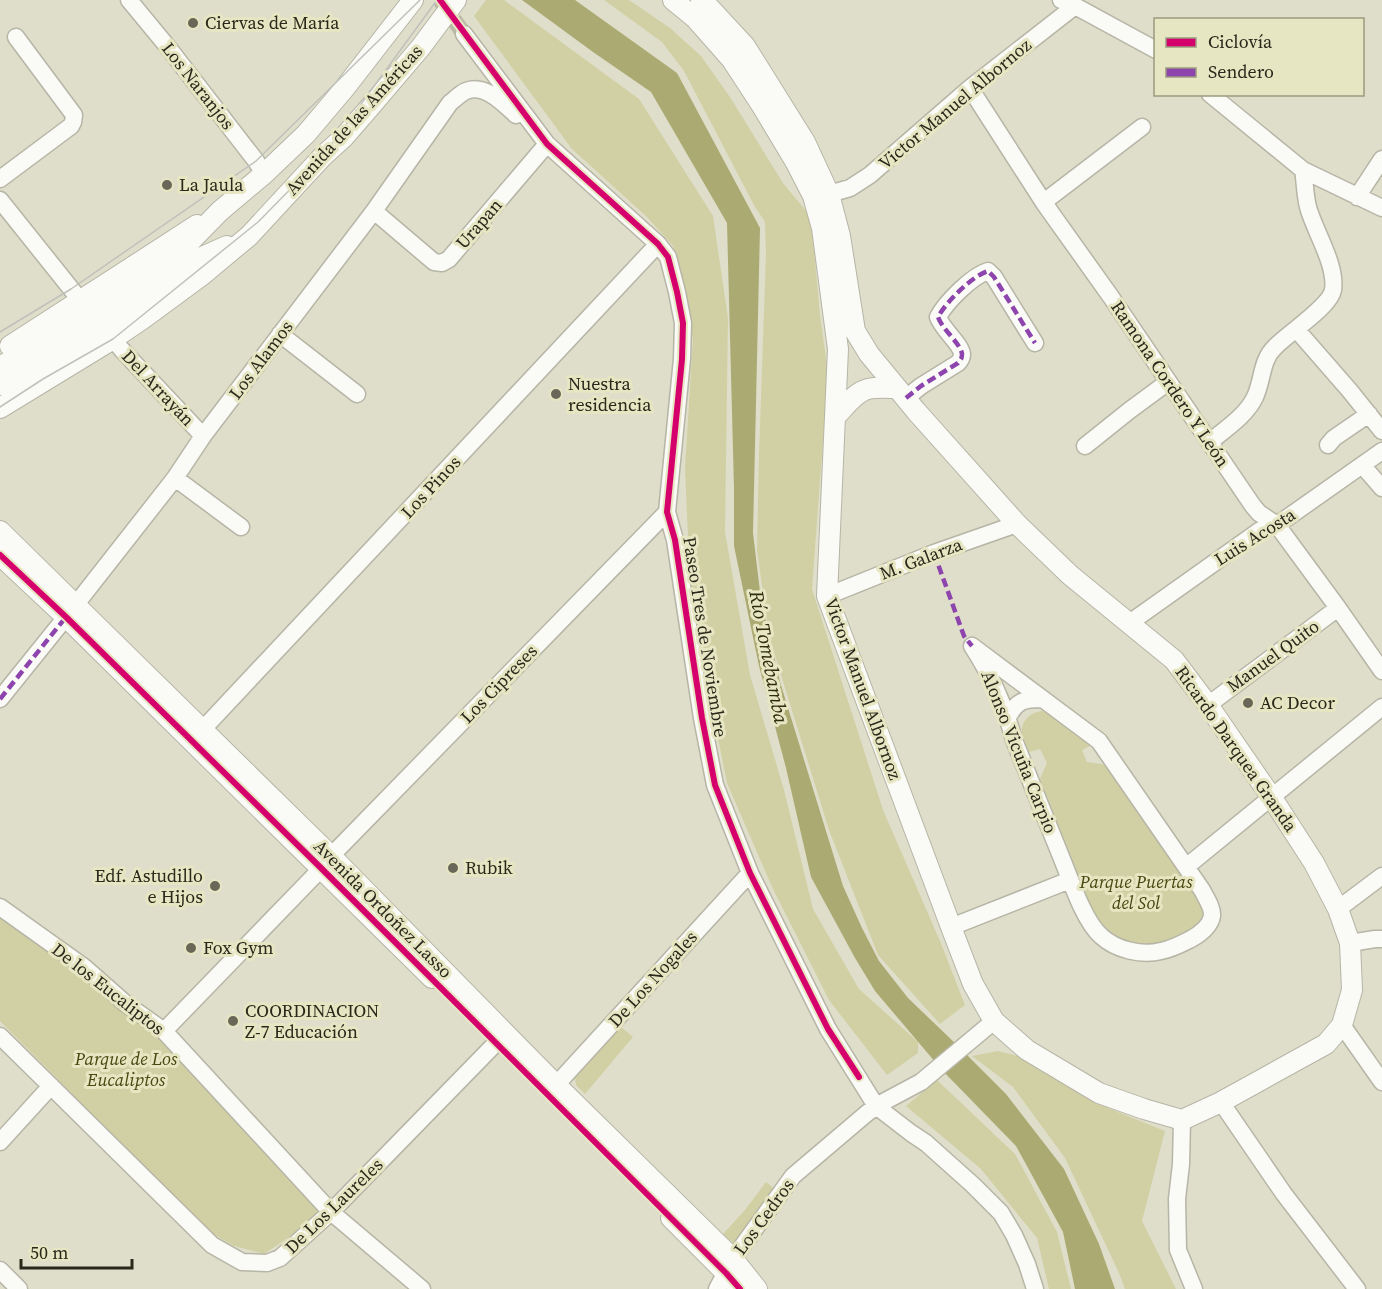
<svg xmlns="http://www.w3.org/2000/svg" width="1382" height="1289" viewBox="0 0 1382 1289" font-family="'Source Serif 4',serif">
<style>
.green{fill:#d1d0a4}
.water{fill:#acaa73}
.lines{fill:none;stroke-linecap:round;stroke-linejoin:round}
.minor-tunnel{stroke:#bbbaa7;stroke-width:16;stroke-dasharray:16 8;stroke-linecap:butt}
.minor-casing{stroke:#b6b5a6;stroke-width:19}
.major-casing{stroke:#b6b5a6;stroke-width:22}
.minor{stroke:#fafaf7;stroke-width:16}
.major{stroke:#fafaf7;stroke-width:20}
.tram{stroke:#c1c1bc;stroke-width:1.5}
.quiet{stroke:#8e44ad;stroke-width:4.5;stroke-dasharray:9 4.5;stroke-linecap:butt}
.cycleway-casing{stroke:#e7e6c2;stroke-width:10}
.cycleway{stroke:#d6006c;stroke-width:6}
.poi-dot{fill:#696858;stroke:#e7e6c2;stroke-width:2}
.labels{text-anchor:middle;stroke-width:6;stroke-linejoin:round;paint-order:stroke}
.poi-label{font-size:18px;fill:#29281b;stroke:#e7e6c2;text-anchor:start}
.street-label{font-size:18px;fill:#29281b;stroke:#e7e6c2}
.park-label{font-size:18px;font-style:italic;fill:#494711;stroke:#e7e6c2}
.water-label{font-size:20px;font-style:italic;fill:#2d2c0c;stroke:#e7e6c2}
</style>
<rect width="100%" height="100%" fill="#dfdeca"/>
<!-- green -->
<path class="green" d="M486,0H504L639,99L713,216L728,318L725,532L750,675L784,790L813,909L859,989L918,1042V1053L887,1075L829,1000L773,889L727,783L691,604L685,468L693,339L673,246L647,217L572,149L474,16Z
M604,0H629L670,28L701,56L730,97L783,183L811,217L820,315L828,373L812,589L883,810L940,941L965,1005L940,1024L878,955L829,830L769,636L757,550L759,455L766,253L765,222L755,207L684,71L662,42Z
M1042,711L1049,713L1092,745L1082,750L1087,762L1107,765L1196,896L1202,907L1203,915L1194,929L1156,945L1135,944L1116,938L1103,928L1090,905L1040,779L1047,763L1040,749L1029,752C1027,746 1022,740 1022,734C1020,721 1031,712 1042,711Z
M0,912L165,1030L326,1203L304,1227L264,1254L234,1246L208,1231L0,1021Z
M621,1027L633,1037L585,1094L576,1085L575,1077Z
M998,1051L1026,1058L1108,1108L1165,1131L1142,1221L1176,1289H1125L1119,1273L1065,1158L1013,1087L972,1056Z
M937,1080L1015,1154L1057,1232L1071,1289H1049L1037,1238L981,1169L906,1106Z
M766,1182L775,1189L754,1220L733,1243L723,1234L745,1210Z"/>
<!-- water -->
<path class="water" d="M522,0H575L677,73L760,228L753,533L761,600L780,682L843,886L862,928L879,961L908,998L957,1045L936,1063L875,991L855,958L811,877L786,768L759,666L734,546V488L727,223L651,92L593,52Z
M962,1050L1006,1094L1064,1169L1099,1244L1115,1289H1075L1063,1232L1016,1146L939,1067Z"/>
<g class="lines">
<!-- minor-tunnel -->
<path class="minor-tunnel" d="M440,0L464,34"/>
<defs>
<path id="minor" d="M129,0L167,46L256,161L264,174
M1061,0L1075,6L1156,50
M464,34L547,144L658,244L668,257L677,292L683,323L682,359L667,512L675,540L702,718L715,785L750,873L828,1029L876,1106L911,1133L926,1143L973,1185L1001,1213L1014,1235L1027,1264L1035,1289
M970,88L1044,203L1111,297L1253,506L1259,513L1277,525L1338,608L1382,671
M1210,94L1303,170L1382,208
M0,179L71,126L73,122L74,115L16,37
M829,194L850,188L870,175L970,88L1075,6
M1357,197L1382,159
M0,200L80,300
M1044,203L1049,198L1142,127
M374,211L434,262L442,263L449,259L547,144
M1296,329L1350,391L1382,431
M280,334L357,394
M113,339L122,350L203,436
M906,398L921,386L958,363C961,359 962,359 962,354C961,344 942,329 938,317C946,302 972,276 988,271L994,277L1035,343
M1210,442C1225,429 1246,416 1255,397C1263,380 1261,360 1275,347C1288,333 1330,307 1333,290C1337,265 1314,230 1308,207C1305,195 1305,182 1303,170
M1328,445L1334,438L1369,414
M1085,446L1130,410L1168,382
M1362,465L1382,488
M175,478L241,527
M827,596L934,553L1017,524
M1128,624L1259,531L1269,526L1277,525L1382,451
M972,646L1099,741L1202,890C1206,898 1213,908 1212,916C1210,927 1200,934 1191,939C1181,944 1172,949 1161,951C1142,956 1116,950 1101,936C1084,921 1071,881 1062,859C1046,819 1030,780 1014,740C1005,706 991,675 972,646Z
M0,699L66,617L175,478L203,436L374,211L450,103C455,99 461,93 466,91C485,83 504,104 516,115
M1208,705L1338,608
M1008,717C1017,701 1023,699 1041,699
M203,729L658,244
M1186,867L1382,707
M0,907L84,967L126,1004L164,1031L331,1212L422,1289
M1338,909L1382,876
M951,927L1070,880
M1350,943L1375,939H1382
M1342,1025L1382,1082
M164,1031L315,875L331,856L667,512
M0,1036L212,1245L242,1262L267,1263L280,1258L331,1212L496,1043
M556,1085L750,873
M1221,1102L1284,1194L1357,1289
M1182,1120L1181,1164L1177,1199L1178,1250L1194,1289
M0,1142L51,1086
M0,1270L19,1289
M717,1289L733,1259L793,1176L866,1114L876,1106L921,1082L994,1021"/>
<path id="major" d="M673,0L695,18L732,60L762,106L795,161L813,196L822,228L838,349L827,596L951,927L973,984L994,1021L1027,1050L1099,1093L1144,1109L1182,1120L1221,1102L1326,1044L1342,1025L1352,990L1350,943L1338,909L1314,863L1272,798L1208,705L1174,660L1070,575L1017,524L916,411L869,354L855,331L840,236L829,194L805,142L745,46L707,5L701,0
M10,346L197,225
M0,367L90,313L175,257L220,211L264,174L306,134L344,89L413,0
M0,385L100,327L191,262L227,246
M0,408L113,339L144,318L201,276L249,236L323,156L344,137L370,107L421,47L456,0
M835,417C845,407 855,392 868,389C877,387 888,388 897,388
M0,531L331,856L556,1085L733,1259L757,1289
M0,555L66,617L432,978
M671,1218L726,1273L740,1289"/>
</defs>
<!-- minor casing -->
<use href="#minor" class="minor-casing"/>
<!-- major casing -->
<use href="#major" class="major-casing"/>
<!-- minor -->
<use href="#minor" class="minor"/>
<!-- major -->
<use href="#major" class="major"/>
<!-- tram -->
<path class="tram" d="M0,332L71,289L256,161L420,0
M0,407L43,379L113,339L258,222L323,156L437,0"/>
<!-- quiet -->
<path class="quiet" d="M906,398L921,386L958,363C961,359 962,359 962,354C961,344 942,329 938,317C946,302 972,276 988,271L994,277L1035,343
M934,553L964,636L972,646
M0,699L66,617"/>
<defs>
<path id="cycleway" d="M440,0L547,144L658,244L668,257L677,292L683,323L682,359L667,512L675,540L702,718L715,785L750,873L828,1029L859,1077
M0,555L66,617L321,868L726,1273L740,1289"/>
</defs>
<!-- cycleway casing -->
<use href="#cycleway" class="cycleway-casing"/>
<!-- cycleway -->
<use href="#cycleway" class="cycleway"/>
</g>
<!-- markers -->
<g class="poi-dot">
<circle cx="193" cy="23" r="6"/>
<circle cx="167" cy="185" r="6"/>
<circle cx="556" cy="394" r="6"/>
<circle cx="1248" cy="703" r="6"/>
<circle cx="453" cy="868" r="6"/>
<circle cx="215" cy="886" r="6"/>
<circle cx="191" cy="948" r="6"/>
<circle cx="233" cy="1021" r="6"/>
</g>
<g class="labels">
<!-- poi labels -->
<g class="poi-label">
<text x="205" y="29">Ciervas de María</text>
<text x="179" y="191">La Jaula</text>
<text x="568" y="390">Nuestra<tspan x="568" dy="21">residencia</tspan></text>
<text x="1260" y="709">AC Decor</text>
<text x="465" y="874">Rubik</text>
<text x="203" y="882" text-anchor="end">Edf. Astudillo<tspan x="203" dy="21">e Hijos</tspan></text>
<text x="203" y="954">Fox Gym</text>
<text x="245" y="1017">COORDINACION<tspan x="245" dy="21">Z-7 Educación</tspan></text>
</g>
<!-- street labels -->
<g class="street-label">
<text transform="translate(198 86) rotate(52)" y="6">Los Naranjos</text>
<text transform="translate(955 104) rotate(-40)" y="6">Victor Manuel Albornoz</text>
<text transform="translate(354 120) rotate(-48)" y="6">Avenida de las Américas</text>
<text transform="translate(479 224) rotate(-49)" y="6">Urapan</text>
<text transform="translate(261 360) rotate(-53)" y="6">Los Alamos</text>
<text transform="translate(1170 384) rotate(56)" y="6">Ramona Cordero Y León</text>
<text transform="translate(158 388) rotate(47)" y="6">Del Arrayán</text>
<text transform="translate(431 487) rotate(-47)" y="6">Los Pinos</text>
<text transform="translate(1255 537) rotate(-32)" y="6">Luis Acosta</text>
<text transform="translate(921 559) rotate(-21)" y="6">M. Galarza</text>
<text transform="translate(705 637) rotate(81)" y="6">Paseo Tres de Noviembre</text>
<text transform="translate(1273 656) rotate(-36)" y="6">Manuel Quito</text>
<text transform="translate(499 684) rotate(-46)" y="6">Los Cipreses</text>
<text transform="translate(863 689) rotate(70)" y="6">Victor Manuel Albornoz</text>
<text transform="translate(1236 749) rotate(55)" y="6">Ricardo Darquea Granda</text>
<text transform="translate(1019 752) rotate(68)" y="6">Alonso Vicuña Carpio</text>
<text transform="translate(383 909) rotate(45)" y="6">Avenida Ordoñez Lasso</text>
<text transform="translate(653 979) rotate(-48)" y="6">De Los Nogales</text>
<text transform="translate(108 989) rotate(38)" y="6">De los Eucaliptos</text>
<text transform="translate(334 1206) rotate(-44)" y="6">De Los Laureles</text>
<text transform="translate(764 1217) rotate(-54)" y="6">Los Cedros</text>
</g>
<!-- park labels -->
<g class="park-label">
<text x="1136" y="888">Parque Puertas<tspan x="1136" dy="21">del Sol</tspan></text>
<text x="126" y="1065">Parque de Los<tspan x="126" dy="21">Eucaliptos</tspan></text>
</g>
<!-- water labels -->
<g class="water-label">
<text transform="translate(769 657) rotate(79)" y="7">Río Tomebamba</text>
</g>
</g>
<!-- legend -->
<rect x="1154" y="18" width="210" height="78" fill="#e7e6c2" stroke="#9b9a7f" stroke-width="1.5"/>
<rect x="1166" y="38" width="30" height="9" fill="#d6006c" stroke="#9b9a7f" stroke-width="1.5"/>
<text x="1208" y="48" font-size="18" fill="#29281b">Ciclovía</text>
<rect x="1166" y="68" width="30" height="9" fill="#8e44ad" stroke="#9b9a7f" stroke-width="1.5"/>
<text x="1208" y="78" font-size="18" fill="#29281b">Sendero</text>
<!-- scale -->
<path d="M21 1259v9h111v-9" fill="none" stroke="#29281b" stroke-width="3"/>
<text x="30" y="1259" font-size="18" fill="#29281b" stroke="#e7e6c2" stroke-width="4.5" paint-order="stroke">50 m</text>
</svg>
